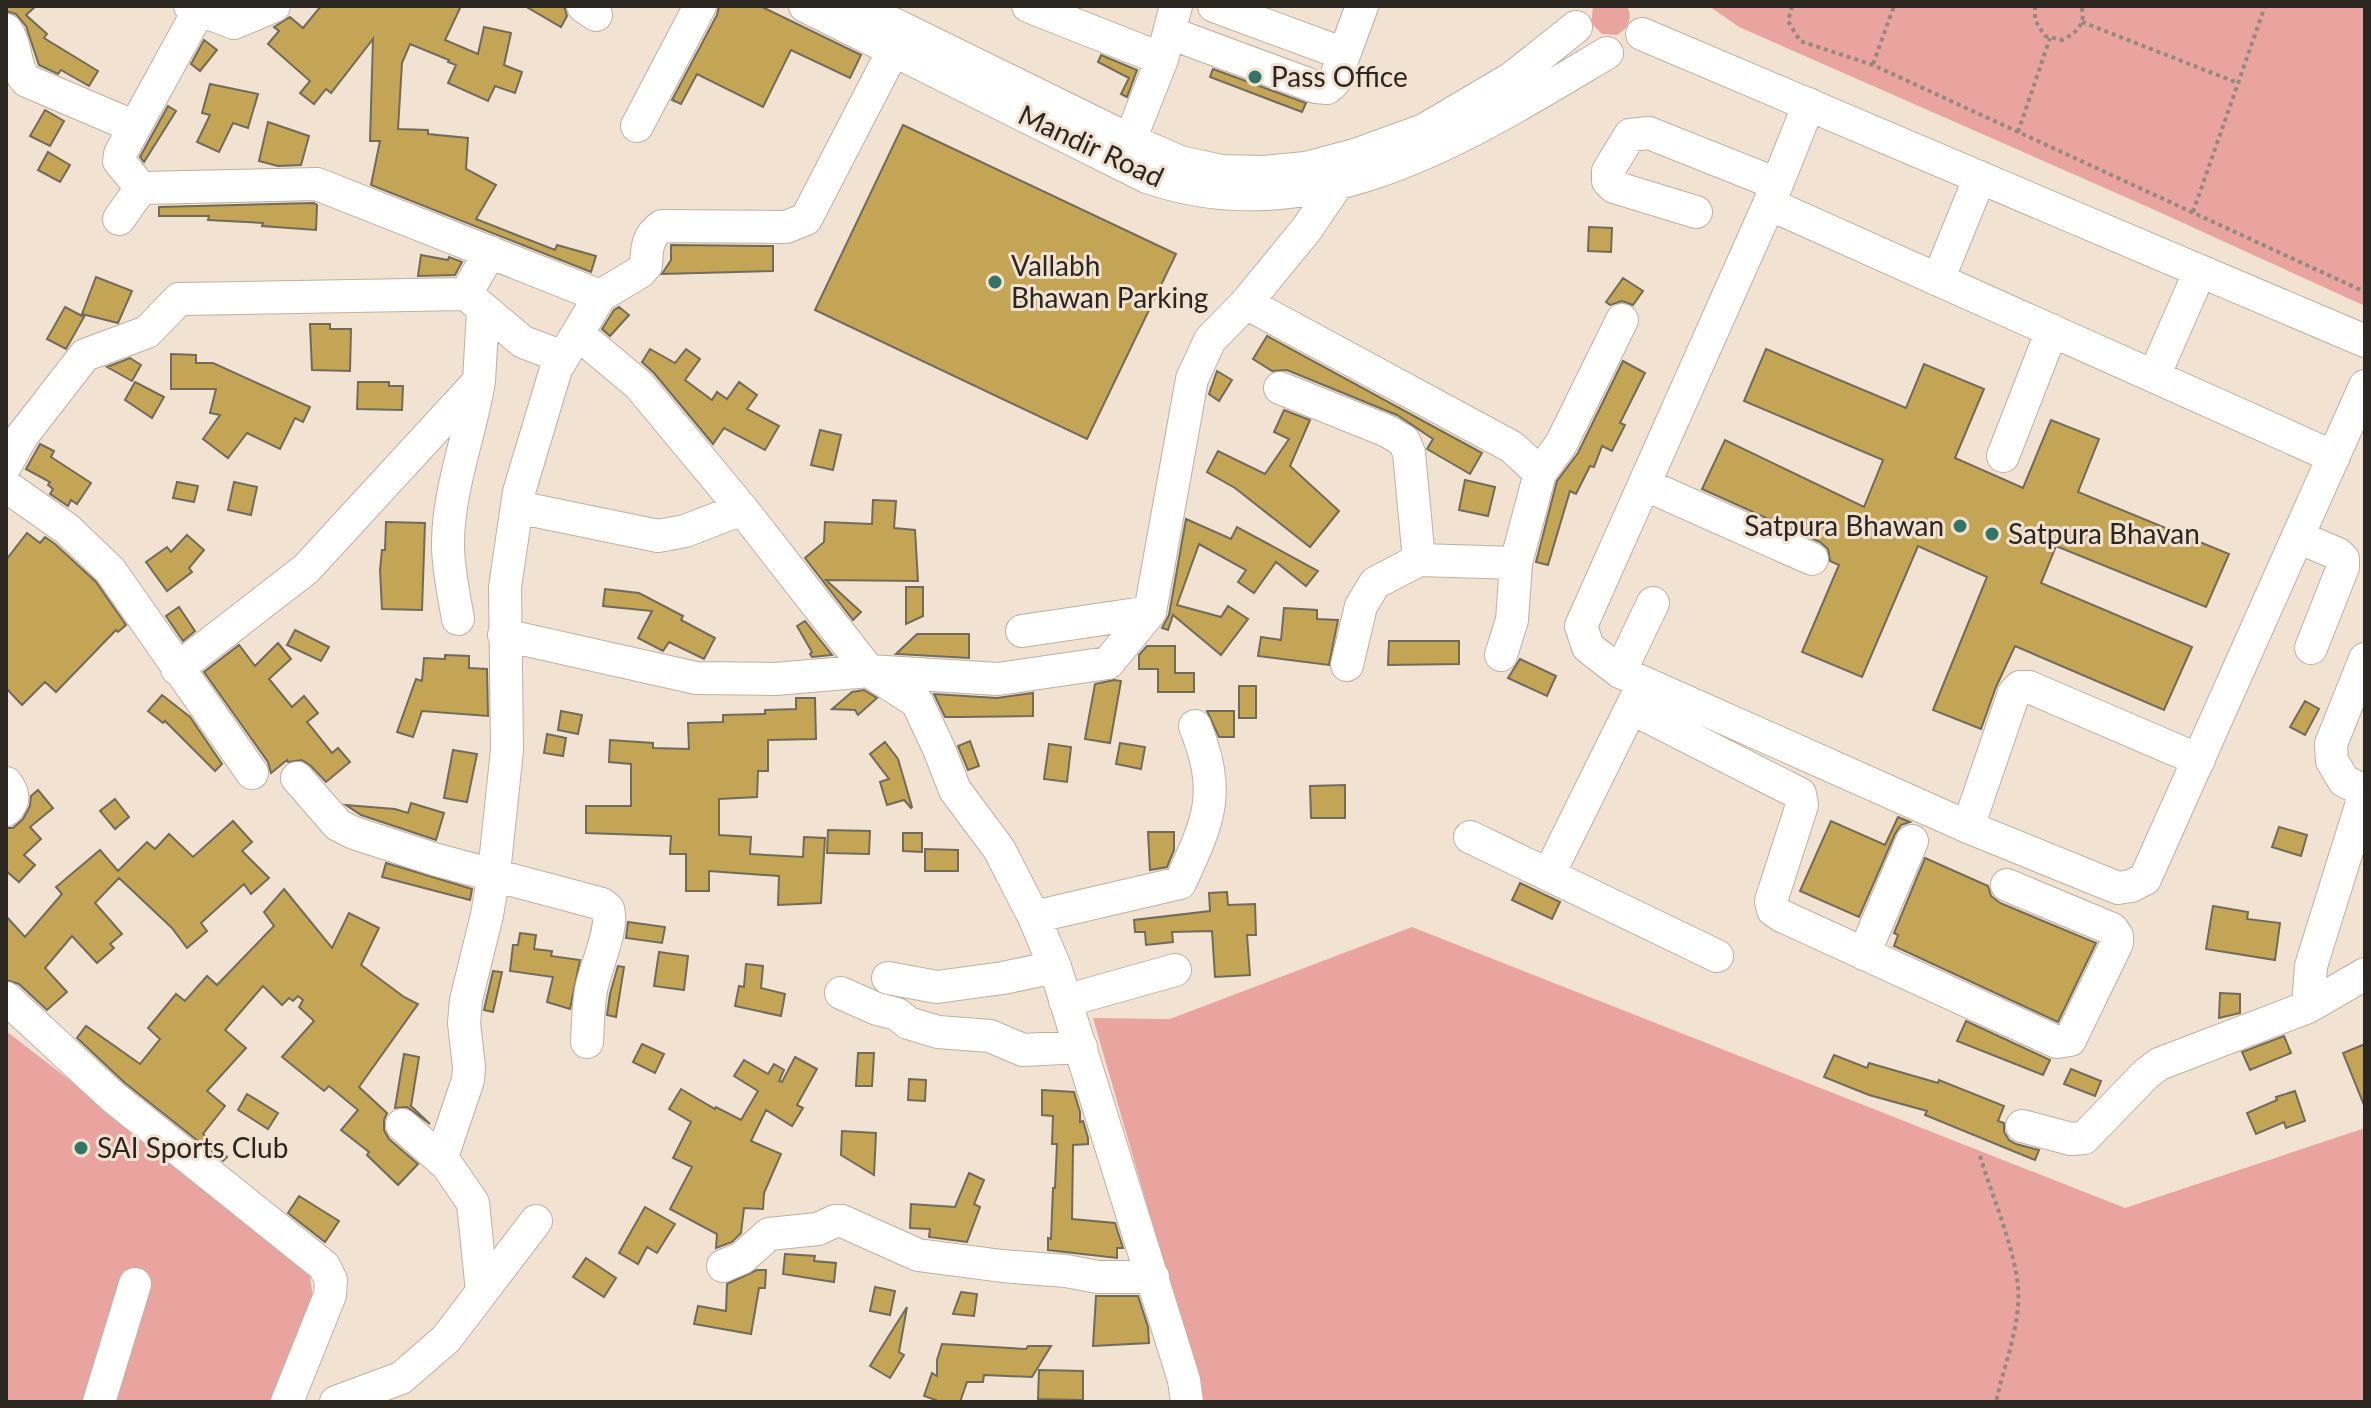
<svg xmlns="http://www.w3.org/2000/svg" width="2371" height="1408" viewBox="0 0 2371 1408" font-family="Lato,sans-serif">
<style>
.green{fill:#e9a4a0}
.building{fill:#c3a555;stroke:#716b5a;stroke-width:2}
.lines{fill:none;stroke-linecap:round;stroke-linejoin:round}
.minor-casing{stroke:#bfb0a2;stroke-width:34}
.path{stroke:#93897e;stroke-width:4;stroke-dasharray:4 4;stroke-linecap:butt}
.minor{stroke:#fff;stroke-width:32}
.poi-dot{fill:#327567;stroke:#f1e2d2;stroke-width:3}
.labels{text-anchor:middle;stroke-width:6;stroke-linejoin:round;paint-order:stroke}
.poi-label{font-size:28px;fill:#2b2620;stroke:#f1e2d2;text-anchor:start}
.street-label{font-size:28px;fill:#2b2620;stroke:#f1e2d2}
</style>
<rect width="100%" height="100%" fill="#f1e2d2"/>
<!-- green -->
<path class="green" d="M1593,6H1627C1633,18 1629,28 1617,35L1602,34L1591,23Z
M1709,6H2365V306L2157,211L1739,27Z
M1412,927L2125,1208L2365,1128V1402H1204L1093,1018L1170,1019Z
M6,1031L308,1264L315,1310L284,1402H6Z"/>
<!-- building -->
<path class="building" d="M6,6H36L26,15L47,34L44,38L98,71L89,86L61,70L58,74L39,65L26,26L16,14L6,11Z
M321,6H461L445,40L478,54L484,27L511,33L504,65L522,72L515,93L495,86L488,101L448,83L456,65L448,62L449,60L410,44L402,63L398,129L428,130V134L468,138L466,169L496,185L476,219L555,250L557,245L596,256L591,272L371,185L380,141H370L373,39L331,93L326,89L314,104L300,93L310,81L268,44L279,31L274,27L290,17L303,28Z
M525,6H564L567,16L561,27Z
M719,6H760L861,55L850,78L791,50L763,107L697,74L681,104L672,100L717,15Z
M204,40L217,50L200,71L191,64Z
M1101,55L1137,70L1127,97L1121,94L1129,78L1098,62Z
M1213,69L1306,103L1302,112L1210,77Z
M210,84L258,94L248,128L233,123L219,152L197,142L210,115L202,113Z
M168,106L176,111L144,162L140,157Z
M45,110L64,121L50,146L30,136Z
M268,122L309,136L301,165L278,166L259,161Z
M903,125L1176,254L1087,439L815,310Z
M48,152L70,165L60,182L38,170Z
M314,203L317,205L316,230L262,226L263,223L208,220L209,216H159V207Z
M1589,227L1612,228L1611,252L1588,251Z
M671,245L773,246V271L662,274L671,260Z
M421,255L448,260L449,257L462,262L455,275L418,276Z
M96,277L132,291L118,323L82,314Z
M1623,278L1643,291L1633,305L1622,301L1610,305L1606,302Z
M65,307L84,317L66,349L47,339Z
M619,307L629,315L610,336L602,329L614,310Z
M310,324H330V329H351L350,371L312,370Z
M1267,336L1482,453L1470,474L1427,449L1433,439L1397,415L1287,370L1272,371L1253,359Z
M650,349L675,363L686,349L700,359L685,380L712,400L717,392L727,399L739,382L757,395L747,409L779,426L765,450L724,428L713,444L654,373L642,362Z
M1766,349L1906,408L1924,364L1984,389L1955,458L2023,488L2051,420L2099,439L2078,492L2229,554L2206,607L2056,546L2041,583L2192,647L2164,710L2015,646L1996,687L1981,729L1933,710L1987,577L1918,546L1862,677L1802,652L1839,565L1830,561L1828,549L1820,542L1702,489L1725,440L1864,507L1883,460L1744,401Z
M171,354L196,355V363H213L310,407L303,422L295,418L280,449L247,433L228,458L203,439L220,415L210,413L216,389H171Z
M130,358L141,365L132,381L107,367Z
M1623,361L1645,373L1620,423L1625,425L1612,451L1602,446L1594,467L1590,466L1576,494L1570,491L1548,565L1536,562L1557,481L1578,453Z
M1217,371L1232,380L1219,401L1209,394Z
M135,382L164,397L152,418L125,400Z
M358,382H389V386H403L402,410L357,409Z
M1284,410L1310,420L1290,466L1339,511L1310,547L1235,488L1207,472L1218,451L1265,474L1289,439L1274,432Z
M820,430L841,435L833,470L811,465Z
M40,444L54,451L51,457L91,483L77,504L71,500L68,506L50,494L53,489L48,485L50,482L26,469Z
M1465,480L1495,487L1488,516L1459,510Z
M177,482L198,486L194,502L173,498Z
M234,482L257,487L251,515L228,510Z
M873,500L896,501L894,528L915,530L918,581L826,580L861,612L853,620L805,558L824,542L825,522L872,524Z
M1186,519L1231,539L1237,527L1318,571L1306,586L1276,562L1254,593L1238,582L1246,570L1199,544L1177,605L1221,617L1228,606L1248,619L1221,655L1173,615L1168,630L1162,628L1169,615Z
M386,522L425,523L422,610L382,609L380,570L382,550H385Z
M27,533L40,543L45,537L55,544L96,582L126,625L118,632L116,630L56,692L45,682L22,705L6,688V560Z
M187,535L204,550L189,568L192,572L167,591L146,562L167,547L171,552Z
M906,587H923V616L906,624Z
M605,589L639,593L683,616L681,620L715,638L704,659L669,642L663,651L638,638L652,611L603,606Z
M179,607L195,631L183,641L166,616Z
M1284,608L1317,610V619L1338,620L1329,665L1258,656L1261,637L1281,640Z
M805,621L832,655L812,657L810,654L812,652L797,626Z
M295,630L329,647L321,661L287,645Z
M917,634H969V658L896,654Z
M1389,641H1459V664L1388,665Z
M278,643L291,659L269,679L292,707L304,696L318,713L307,722L332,753L338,748L350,762L326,782L311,766L302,760L288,762L287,760L271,773L268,762L204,672L239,645L255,666Z
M1147,646H1175V673H1194V692H1158V669H1139V655Z
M445,655L469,656V668L487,669L488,716L422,711L413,737L397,732L416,679L422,681L424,658L445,659Z
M1520,659L1556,676L1547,696L1508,678Z
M1114,680L1121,681L1110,743L1085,739L1095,684Z
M1239,686H1256V718H1239Z
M864,690L877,698L858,715L855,710L832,709L852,692Z
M1033,693V716L961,717H945L934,694L997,698Z
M162,695L190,717L222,764L215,771L165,721L163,723L148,711Z
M796,698H815L816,739L768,740V771H758L757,797L719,799V835L751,837L750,854L803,857L804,837L825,838L821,903L778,905L779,876L709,871V891H686V854H670L671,836L586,833V806H631V764L609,762L610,740L653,743V748L689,749L688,723L723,722V715L765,714V710L796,709Z
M2305,701L2319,709L2305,735L2290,727Z
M561,711L582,715L578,734L558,730Z
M1207,711H1234V737H1219Z
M547,734L566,738L563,756L544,753Z
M970,741L979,766L968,770L958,746Z
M885,742L898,759L912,807L911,808L904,800L887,805L880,782L889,779L870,754Z
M1120,743L1145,747L1141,769L1116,764Z
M1049,744L1071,747L1067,782L1044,779Z
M453,750L477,754L467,802L444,798Z
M1345,785V818H1311L1310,786Z
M38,790L53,808L30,827L41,839L24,855L35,865L19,882L6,871V828H13L23,819L30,806L31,796Z
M115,799L129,817L115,829L100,811Z
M411,803L444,813L436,840L361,815L346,805L395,809L408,813Z
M1898,817L1910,822L1901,825L1895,834L1859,917L1800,891L1831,821L1885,845Z
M233,821L252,842L242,851L269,878L251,894L244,884L201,923L207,931L187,948L172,928L119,878L95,903L122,934L110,944L114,948L97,963L72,936L45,968L67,992L47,1010L19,984L6,980V916L25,937L62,894L56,887L100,850L118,871L147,842L155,849L169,834L193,857Z
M2279,827L2307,835L2301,856L2272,847Z
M828,830L870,831L869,854L827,853Z
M1148,832H1174V850L1167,867L1150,870Z
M903,833H922V852L903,851Z
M925,849L958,850V871H925Z
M1925,858L1988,886L1991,896L2000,903L2096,943L2058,1022L1894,946L1898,935L1894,933Z
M386,863L472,889L470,900L382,877Z
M1520,883L1560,902L1552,919L1512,900Z
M284,889L332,948L349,913L379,928L361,965L404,997L418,1004L359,1087L387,1113L384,1120V1130L389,1139L418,1164L398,1185L367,1155L369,1152L341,1130L358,1110L329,1086L324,1091L282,1057L314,1021L299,1007L303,1000L298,996L293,1001L289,998L282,1005L263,986L225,1030L246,1048L207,1091L225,1106L203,1134L227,1157L223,1161L125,1083L77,1038L86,1026L140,1064L160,1039L148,1028L176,994L185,1001L207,976L217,985L274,926L264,912Z
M1227,892L1228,905L1255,904L1256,935H1247L1250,975L1215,977L1212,931L1172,932L1173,942L1146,945L1145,932H1135L1134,920L1210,911L1209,893Z
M2213,906L2248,912L2247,919L2280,923L2275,960L2206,949Z
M628,922L665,927L662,943L626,938Z
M520,933L536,935L534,949L552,951L551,956L580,960L570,1009L547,1002L553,977L510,971L513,945H518Z
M659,952L688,956L684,990L654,986Z
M746,964L763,966L761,988L785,994L781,1016L735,1006L739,986L744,987Z
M618,966L624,967L616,1017L607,1015L610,994Z
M493,971L502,972L493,1012L484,1010Z
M2220,993L2240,994V1013L2219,1018Z
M1966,1021L2050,1060L2043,1075L1957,1041Z
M2284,1036L2291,1053L2250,1070L2242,1052Z
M642,1044L664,1054L655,1073L633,1062Z
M2365,1044V1105H2364L2343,1053Z
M858,1053H874L872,1086H856Z
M404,1054L419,1057L411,1106L430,1124L407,1107L395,1108Z
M1834,1055L1867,1068L1869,1063L1938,1083L1939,1080L2004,1106L1998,1121L2004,1123V1132L2009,1140L2016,1144L2039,1150L2035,1160L1925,1115L1927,1111L1869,1095L1824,1077Z
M795,1057L817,1069L797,1105L803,1108L792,1126L766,1110L751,1141L781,1154L764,1193L763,1209L744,1208L741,1233L732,1242L716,1248L717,1234L670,1209L692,1167L673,1158L691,1122L669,1109L681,1089L715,1109L716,1107L741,1120L758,1091L734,1076L744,1060L768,1074L774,1064L784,1070L779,1081L782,1082Z
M2071,1069L2101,1081L2095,1096L2064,1084Z
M909,1079L926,1080L925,1101L908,1100Z
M1042,1090L1074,1092L1080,1112V1122L1083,1121L1088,1138V1144L1073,1145L1072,1219L1115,1223L1123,1248H1117V1258L1048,1250V1238L1051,1239L1053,1188H1055L1057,1144H1052L1053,1116L1042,1115Z
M2295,1091L2305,1121L2286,1128L2284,1122L2256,1134L2247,1113L2277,1100L2276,1097Z
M247,1094L278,1113L268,1129L238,1110Z
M842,1131L876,1133L874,1175L841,1155Z
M969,1173L984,1180L974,1204L980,1207L967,1242L929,1237L930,1229L910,1228L911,1204L955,1207Z
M299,1196L339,1221L325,1242L288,1213Z
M645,1207L675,1224L657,1253L647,1247L638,1264L619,1253Z
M785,1254L815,1256L814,1261L836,1263L834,1282L783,1274Z
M586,1258L616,1278L604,1297L573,1277Z
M757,1270H766L765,1288H759L751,1334L694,1324L698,1306L726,1311L727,1284Z
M875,1287L895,1291L890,1315L870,1311Z
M961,1292L977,1294L974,1316L953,1314Z
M1096,1296H1138L1148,1327L1149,1343L1093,1346Z
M907,1307L899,1352L904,1355L890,1378L870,1366Z
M942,1344L1026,1349L1028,1346H1051L1032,1377L984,1375L983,1382H967L960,1402H941L924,1396L932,1373L937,1376V1360Z
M1039,1370L1083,1371V1400L1038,1399Z"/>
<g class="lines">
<defs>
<path id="minor" d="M190,6L234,23L274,6
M583,6L596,15
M805,6L1147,177C1316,235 1467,136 1607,53
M857,6L1130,140L1180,162L1221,171L1264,172L1306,168L1355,155L1424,130L1512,78L1576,27
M1028,6L1162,59
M1214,6L1344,54
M6,30C18,46 13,68 27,81L135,127
M1170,33L1316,87L1327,88L1334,82L1362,6
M1642,34L2365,341
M1809,104L1769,204L1581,626L1588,647L1620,672L1968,827L2118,888L2131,886L2145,879L2365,386
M637,126L700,6
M1130,140L1162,59L1176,6
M141,188L317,184L600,296
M1769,204L2334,457
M1696,212L1614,187L1608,181V171L1630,135L1649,133L1777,184
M119,219L141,188L119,161L120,154L199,10
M1938,280L1980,177
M473,300L523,342L563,357
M1246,303L1512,447L1540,473L1516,563L1512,620L1501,655
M578,334L639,385L742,509L869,671L917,702L939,749L955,790L999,849L1034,917L1055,967L1184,1380L1187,1402
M2154,376L2200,271
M1280,388L1387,431L1404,441L1409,453L1419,560L1516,563
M2003,456L2052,330
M6,465L22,436L85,355L147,332L179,299L466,294L490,252
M1540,473L1561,444L1622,320
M1646,485L1812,559
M6,486L67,529L110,570L252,773
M517,507L658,536L685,531L742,509
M2298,537L2338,554L2343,559V567L2311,648
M458,619C454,595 448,569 448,545C448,489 470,436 479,381
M1022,631L1150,612
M504,635L696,678L775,679L869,671L998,679L1108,663L1150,612L1192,379L1210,340L1246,303L1306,230L1338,183
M2365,659L2331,744L2332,761L2344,781L2365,791
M1347,665L1361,606L1375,583L1419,560
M177,669L306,569L479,381L483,311
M1620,672L1653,603
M1631,708L1800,794L1802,805L1771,901L1773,910L1782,916L2057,1042L2070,1040L2117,943V936L2112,929L2007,885
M297,778L338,825L354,833L437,860L602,904L608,909C614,930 595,967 591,990C588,1007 588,1024 587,1042
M6,783C14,793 15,801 6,810
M1968,827L2014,693L2020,687H2029L2199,760
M1470,837L1717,956
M1549,874L1640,690
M1034,917L1180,883C1209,820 1222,794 1195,726
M1864,954L1912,841
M888,978L937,987L1003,978L1055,967
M841,993L877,1009L897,1014L908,1023L938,1032L990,1036L1023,1050L1081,1047
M6,998L113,1097L324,1266L331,1280L330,1295L287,1402
M1065,1001L1175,970
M2308,1007L2311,966L2365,793
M402,1125L447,1165L473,1203L482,1292
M2022,1126L2071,1139L2084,1138L2146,1074L2159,1064L2308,1007L2365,974
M441,1160L468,1080L469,1067L464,1023L466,1000L487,915L494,873L507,750L505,587L519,492L556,369L600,296L640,272L646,265C647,248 647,236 662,226L786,227L806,219L894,49
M723,1266L742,1258L769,1234L818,1229L835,1221H842L918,1255L1002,1266L1066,1271L1098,1277H1153
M99,1402L135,1284
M336,1402L401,1378L446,1339L536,1221"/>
</defs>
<!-- minor casing -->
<use href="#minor" class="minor-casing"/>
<!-- path -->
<path class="path" d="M1792,6L1788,21L1800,41L1873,65L2365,292
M2035,6V20L2045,36L2062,40C2077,33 2087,23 2081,6
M2082,22L2238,83
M1873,64L1894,6
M2018,132L2050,38
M2193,212L2265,6
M1980,1156C1991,1193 2015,1249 2018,1287C2021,1325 2004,1365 1996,1402"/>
<!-- minor -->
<use href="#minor" class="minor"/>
</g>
<!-- markers -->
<g class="poi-dot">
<circle cx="1255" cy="77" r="8"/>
<circle cx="995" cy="282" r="8"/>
<circle cx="1960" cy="526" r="8"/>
<circle cx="1992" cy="534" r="8"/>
<circle cx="81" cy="1148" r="8"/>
</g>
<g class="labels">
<!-- poi labels -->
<g class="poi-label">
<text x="1271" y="87">Pass Office</text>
<text x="1011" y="276">Vallabh<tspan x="1011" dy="32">Bhawan Parking</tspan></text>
<text x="1944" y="536" text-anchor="end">Satpura Bhawan</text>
<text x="2008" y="544">Satpura Bhavan</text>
<text x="97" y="1158">SAI Sports Club</text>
</g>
<!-- street labels -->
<g class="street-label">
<text transform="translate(1091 146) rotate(25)" y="10">Mandir Road</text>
</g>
</g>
<!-- border -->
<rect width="2371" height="1408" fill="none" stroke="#2b2620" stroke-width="16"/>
</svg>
